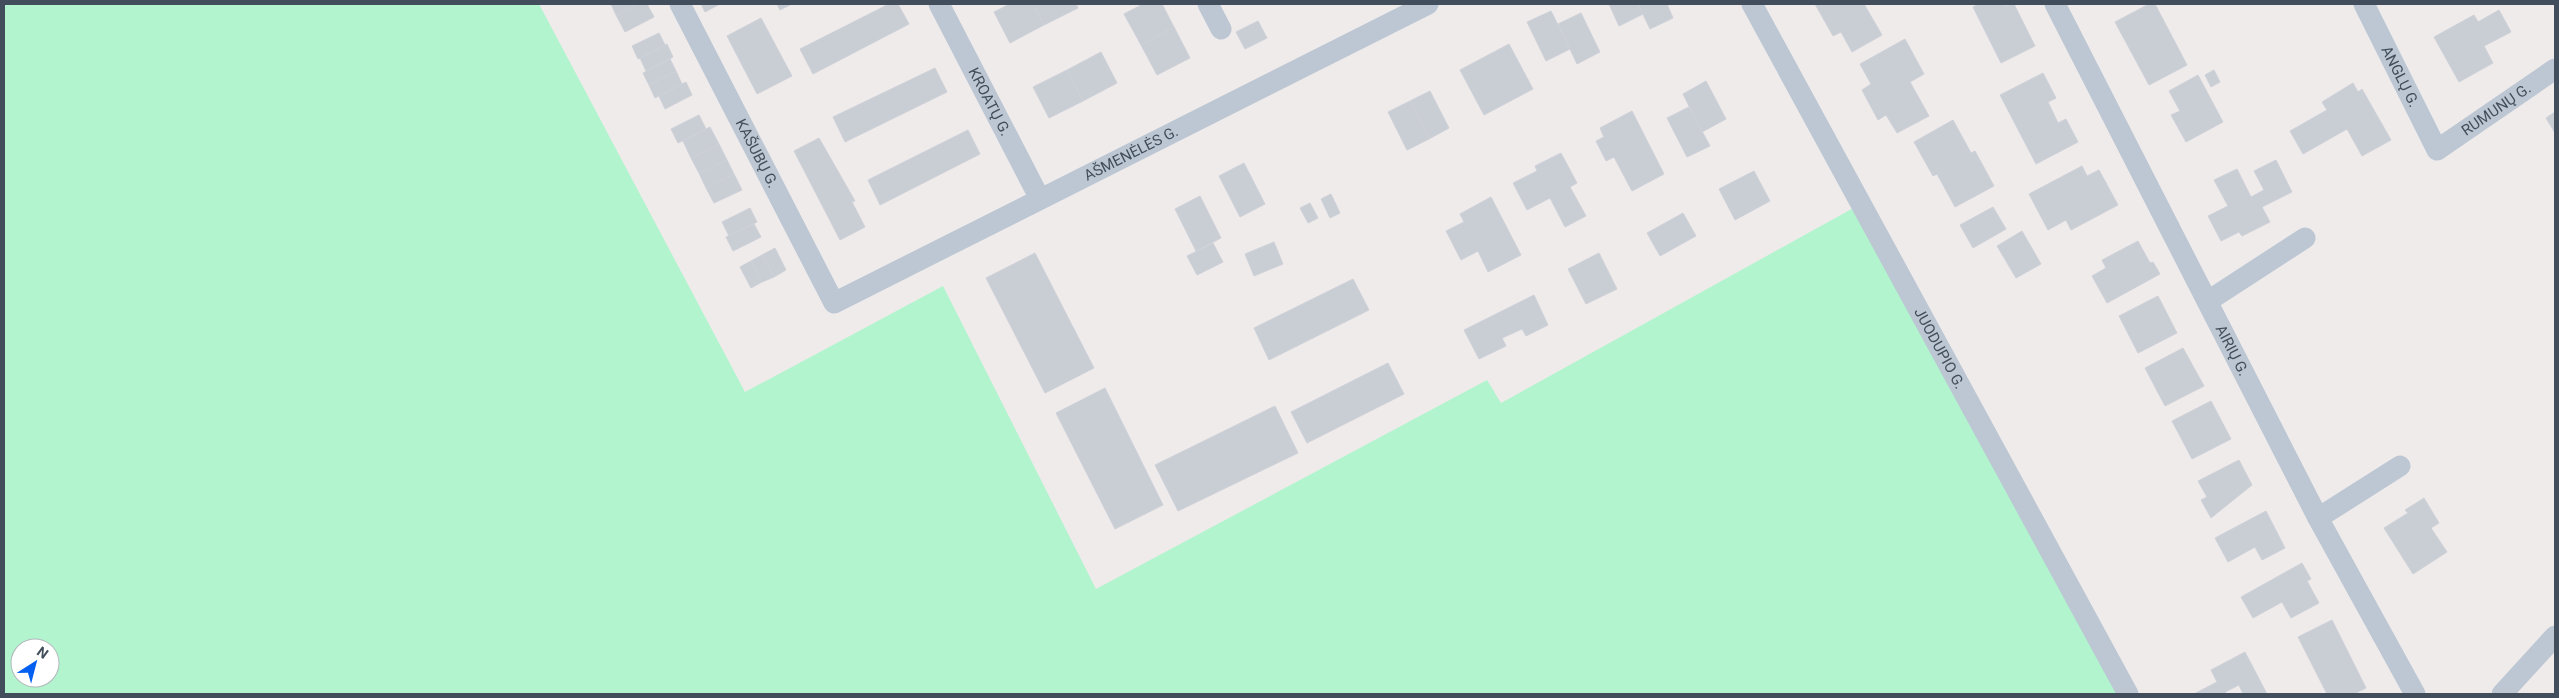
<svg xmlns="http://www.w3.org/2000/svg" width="2559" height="698" viewBox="0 0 2559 698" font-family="Roboto,sans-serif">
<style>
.green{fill:#b2f4ce;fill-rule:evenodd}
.building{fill:#c9cdd4;stroke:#ced1d8}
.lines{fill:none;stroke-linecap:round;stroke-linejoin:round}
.minor{stroke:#bcc7d3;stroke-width:21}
.labels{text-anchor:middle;stroke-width:4.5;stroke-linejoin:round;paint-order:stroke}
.street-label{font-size:15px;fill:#424e5b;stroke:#fff}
</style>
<rect width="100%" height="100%" fill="#efebeb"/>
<!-- green -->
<path class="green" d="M4,4H539L745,392L943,286L1096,589L1487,380L1501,403L1857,206L2120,694H4ZM20,648H50V678H20Z"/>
<!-- building -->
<path class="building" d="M611,4H638L616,15Z
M638,4H647L654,17L625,32L616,15Z
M701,4H720L705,12Z
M777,4H792L780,10Z
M889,4H898L909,24L813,74L800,49Z
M1010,4H1033L1044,25L1010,43L994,12Z
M1033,4H1076L1078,8L1044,25Z
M1143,4H1162L1174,27L1141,45L1124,14Z
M1609,4H1638L1643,14L1619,26Z
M1638,4H1667L1673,18L1650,29Z
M1815,4H1864L1882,35L1852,52L1841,32L1833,36Z
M1979,4H2005L2006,6L2014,4L2035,46L2001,63L1973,7Z
M2149,4H2155L2187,65L2149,85L2115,22Z
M2499,10L2511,32L2484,46L2493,63L2459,82L2434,37L2474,15L2478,22Z
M1551,11L1570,49L1546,61L1527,22Z
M1581,13L1600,52L1577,64L1558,24Z
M761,18L792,76L757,94L727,36Z
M1258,21L1267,38L1245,49L1236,32Z
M1174,27L1190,58L1157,75L1141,45Z
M659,33L665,45L638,59L632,46Z
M1905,39L1924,74L1910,82L1929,116L1897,133L1886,115L1878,120L1862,90L1871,84L1860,64Z
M667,44L673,57L646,71L640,58Z
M1509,44L1533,89L1484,115L1460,70Z
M1101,52L1117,83L1083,101L1067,70Z
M670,59L676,71L649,85L643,73Z
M935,68L947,92L845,142L833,117Z
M1067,70L1083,101L1049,118L1033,87Z
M2214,70L2220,82L2211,87L2205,75Z
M676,71L682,84L655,98L649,85Z
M2043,73L2056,98L2048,102L2058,123L2066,119L2078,142L2036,164L2000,95Z
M2198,75L2223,122L2186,142L2171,115L2180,111L2169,91Z
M1706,81L1726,119L1702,132L1683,94Z
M686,82L692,95L665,109L659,96Z
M2353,83L2358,92L2362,89L2391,140L2362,156L2347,129L2303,154L2290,131L2327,110L2322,102Z
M1430,91L1449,128L1429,139L1410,101Z
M1410,101L1429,139L1407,150L1388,112Z
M1689,107L1710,146L1687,157L1667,118Z
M1632,111L1664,174L1632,191L1614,157L1606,161L1596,141L1604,137L1600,128Z
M2555,112V133L2546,118Z
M699,115L706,129L678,143L671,129Z
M1953,120L1971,153L1975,151L1994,186L1955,207L1937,174L1933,176L1914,142Z
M710,127L719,144L691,158L683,141Z
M968,130L980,154L880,205L868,180Z
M819,138L855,201L852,202L865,227L840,240L794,151Z
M719,144L727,160L699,173L691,158Z
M1561,153L1577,183L1570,187L1586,216L1565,227L1550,198L1527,210L1513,183L1537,171L1535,166Z
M727,160L734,174L706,188L699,173Z
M2276,160L2292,192L2262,207L2270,222L2242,236L2239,232L2221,241L2208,216L2228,206L2214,180L2237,169L2251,197L2264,190L2254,171Z
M1244,163L1265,204L1240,217L1219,176Z
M2082,166L2087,176L2099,170L2118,205L2071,230L2066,220L2048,230L2029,194Z
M1754,171L1770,201L1735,220L1719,189Z
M734,174L742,190L714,203L706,188Z
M1331,194L1340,213L1330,218L1321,199Z
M1200,196L1221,238L1196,251L1175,209Z
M1491,197L1521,255L1488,272L1478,251L1461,260L1446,231L1464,222L1460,214Z
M1310,203L1318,218L1308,223L1300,208Z
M1993,207L2006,229L1973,248L1960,225Z
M750,208L757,222L729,236L722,222Z
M1683,213L1696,236L1660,256L1647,233Z
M754,224L761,237L733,251L726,237Z
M2022,231L2041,264L2016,278L1997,246Z
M2138,241L2150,263L2153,262L2160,274L2107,303L2092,276L2106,268L2102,260Z
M1274,242L1283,264L1254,276L1245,254Z
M1213,243L1223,262L1197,275L1187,256Z
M775,248L786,270L774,277L762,255Z
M1035,253L1094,368L1045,393L986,278Z
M1599,253L1617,289L1586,304L1568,269Z
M762,255L774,277L762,282L751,261Z
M751,261L762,282L751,288L740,267Z
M1353,279L1369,310L1269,360L1254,328Z
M1534,295L1548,325L1526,336L1522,329L1502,338L1506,346L1479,359L1464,330Z
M2158,296L2177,333L2138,353L2119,316Z
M2183,348L2204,386L2165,406L2145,368Z
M1388,363L1404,394L1307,443L1291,412Z
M1105,388L1163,505L1115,529L1056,413Z
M2211,401L2231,439L2192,459L2172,421Z
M1275,406L1298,453L1178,511L1155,465Z
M2239,460L2252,485L2211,518L2201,500L2207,497L2198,481Z
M2424,498L2439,523L2431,528L2447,552L2413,574L2384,528L2408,513L2405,510Z
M2266,511L2285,548L2262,560L2255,547L2228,562L2215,538Z
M2302,563L2311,579L2307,581L2319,603L2291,618L2282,602L2253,618L2241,597Z
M2332,620L2366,688L2354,694H2327L2298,637Z
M2245,652L2267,694H2243L2239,685L2225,692L2227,694H2194L2217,682L2211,670Z"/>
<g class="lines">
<!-- minor -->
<g class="minor">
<path id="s1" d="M680,4L834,303L1428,4"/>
<path id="s2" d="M939,4L1040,199"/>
<path d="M1208,4L1221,29"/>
<path id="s3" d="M1752,4L2128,694"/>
<path id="s4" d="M2055,4L2318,518L2415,694"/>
<path id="s5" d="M2364,4L2437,150L2555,69"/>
<path d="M2208,301L2305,238"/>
<path d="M2318,518L2400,466"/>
<path d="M2502,694L2555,636"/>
</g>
</g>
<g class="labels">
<!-- street labels -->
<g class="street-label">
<text dy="5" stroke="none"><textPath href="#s5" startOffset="81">ANGLŲ G.</textPath></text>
<text dy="5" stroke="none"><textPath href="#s2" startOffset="110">KROATŲ G.</textPath></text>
<text dy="5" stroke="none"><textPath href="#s5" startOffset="235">RUMUNŲ G.</textPath></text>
<text dy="5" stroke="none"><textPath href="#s1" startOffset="168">KAŠUBŲ G.</textPath></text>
<text dy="5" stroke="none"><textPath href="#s1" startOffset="669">AŠMENĖLĖS G.</textPath></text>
<text dy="5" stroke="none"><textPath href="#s3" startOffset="392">JUODUPIO G.</textPath></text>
<text dy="5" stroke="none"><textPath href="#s4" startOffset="389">AIRIŲ G.</textPath></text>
</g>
</g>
<!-- border -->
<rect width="2559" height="698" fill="none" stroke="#424e5b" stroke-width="10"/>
<!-- north arrow -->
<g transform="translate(35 663) rotate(36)"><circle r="24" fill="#ffffff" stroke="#b3b8bd"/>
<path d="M0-4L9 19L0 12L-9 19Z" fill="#0360f1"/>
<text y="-8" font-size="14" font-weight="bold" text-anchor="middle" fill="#424e5b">N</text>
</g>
</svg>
